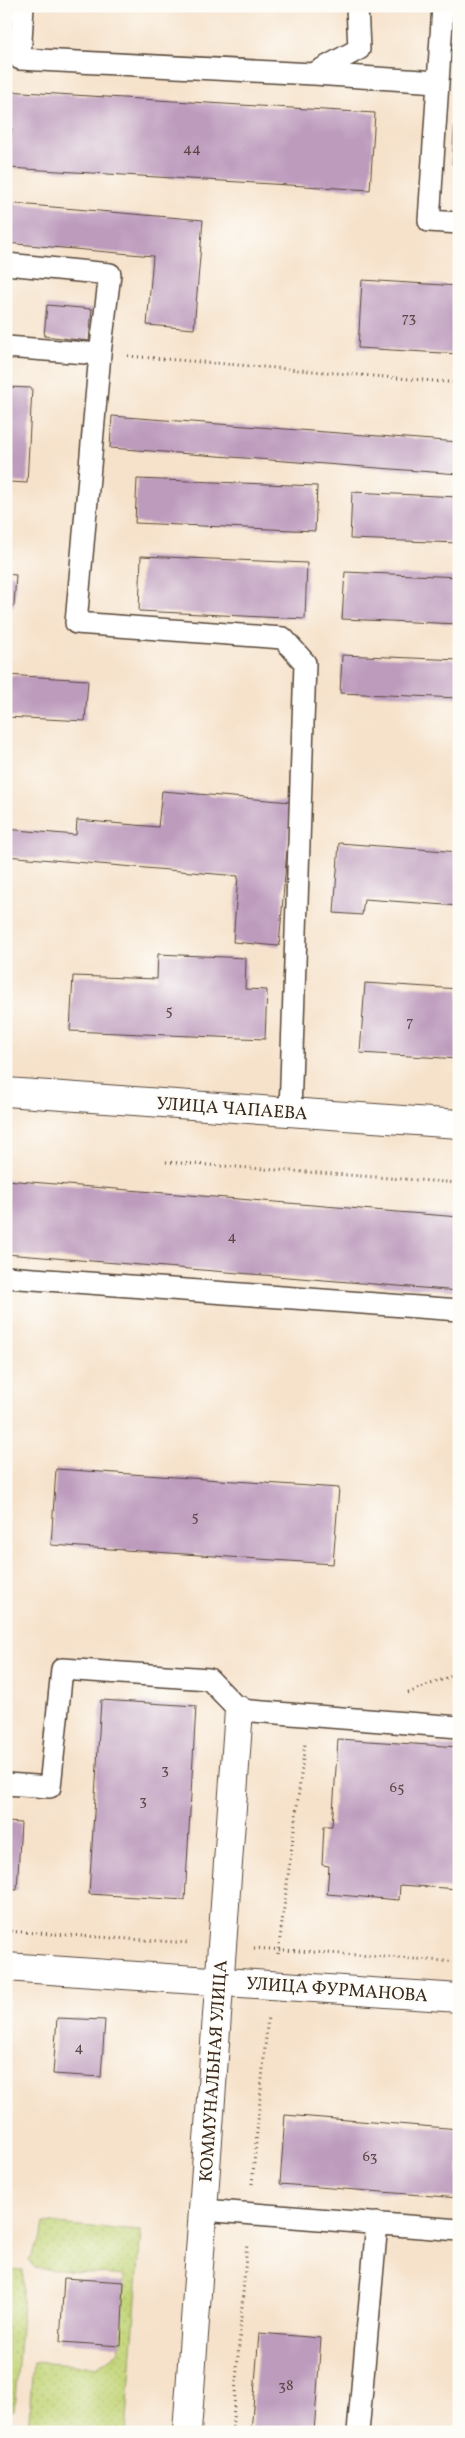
<svg xmlns="http://www.w3.org/2000/svg" width="465" height="2438" viewBox="0 0 465 2438" font-family="Vollkorn,serif">
<style>
.grass{fill:url(#grass-dots);stroke:#7f804b}
.building{fill:#bd9bbd}
.lines{fill:none;stroke-linecap:round;stroke-linejoin:round}
.lane-casing{stroke:#574638;stroke-width:24}
.street-casing{stroke:#574638;stroke-width:30}
.path{stroke:#574638;stroke-width:3;stroke-dasharray:1 4;stroke-linecap:butt}
.lane{stroke:#fff;stroke-width:21}
.street{stroke:#fff;stroke-width:28}
.labels{text-anchor:middle;stroke-width:4;stroke-linejoin:round;paint-order:stroke}
.number-label{font-size:15px;fill:#5c4646}
.street-label{font-size:18px;fill:#3b2a1e;stroke:#fdfcf7}
</style>
<defs>
<pattern id="grass-dots" width="8" height="8" patternUnits="userSpaceOnUse" patternTransform="scale(1.25)"><rect width="8" height="8" fill="#c3d578"/><path d="M2 2h.1M6 6h.1" fill="none" stroke="#a8b767" stroke-width="1.8" stroke-linecap="round"/></pattern>
</defs>
<rect width="100%" height="100%" fill="#fdfcf7"/>
<filter id="ink" filterUnits="userSpaceOnUse"><feTurbulence type="fractalNoise" baseFrequency=".02" numOctaves="2"/><feDisplacementMap in="SourceGraphic" scale="10" xChannelSelector="R" yChannelSelector="G"/><feConvolveMatrix kernelMatrix="1 2 1 2 8 2 1 2 1" color-interpolation-filters="sRGB"/></filter>
<filter id="wash" filterUnits="userSpaceOnUse"><feTurbulence type="fractalNoise" baseFrequency=".0096" numOctaves="4" result="noise"/><feDisplacementMap in="SourceGraphic" scale="20" xChannelSelector="R" yChannelSelector="G"/><feGaussianBlur stdDeviation="1.12" result="paint"/><feColorMatrix in="noise" values="0 0 0 0 0 0 0 0 0 0 0 0 0 0 0 0 0 1.4 0 .05"/><feComposite in="paint" operator="in"/></filter>
<g filter="url(#wash)">
<rect width="100%" height="100%" fill="#f6e2cb"/>
<!-- grass -->
<path class="grass" d="M43,2223L141,2231L126,2432H28L33,2362L98,2367L119,2351L124,2276L35,2268L28,2260L42,2236Z
M6,2269L23,2270V2303L14,2411L6,2414Z"/>
<g id="blocks">
<!-- building -->
<path class="building" d="M457,83H459V164H452Z
M6,91L375,113L370,190L9,168L12,128L6,127Z
M6,203L203,220L194,329L147,325L153,256L6,243Z
M362,280L459,286V354L358,348Z
M47,305L92,309L89,341L44,336Z
M6,387L32,388L27,483L10,482L8,513Z
M112,416L459,442V474L110,448Z
M137,479L317,486L315,531L135,523Z
M352,492L459,497V543L350,539Z
M141,556L307,563L305,619L139,611Z
M345,572L459,577V624L342,619Z
M6,574L16,575L14,606H6Z
M342,655L459,660V698L340,693Z
M6,675L88,680L85,721L6,717Z
M162,791L291,802L279,946L233,942L238,876L6,856V829L76,835L77,820L158,827Z
M339,843L459,852V906L364,899L362,915L334,913Z
M158,954L246,958L245,989L267,990L265,1039L70,1031L73,976L157,979Z
M365,983L459,989V1059L360,1053Z
M6,1180L459,1217V1291L6,1254Z
M56,1469L339,1488L333,1564L51,1545Z
M101,1700L196,1706L185,1900L89,1894Z
M338,1739L459,1747V1889L400,1885L399,1900L327,1894L329,1866L322,1865L324,1826H332Z
M6,1822L21,1823L17,1890L6,1889Z
M57,2018L105,2020L101,2077L53,2074Z
M285,2115L459,2129V2198L280,2184Z
M64,2278L124,2282L121,2346L60,2342Z
M259,2333L321,2338L314,2432H251Z"/>
</g>
</g>
<g filter="url(#ink)">
<use href="#blocks" fill-opacity="0" stroke="#574638" stroke-width="1"/>
<g class="lines">
<defs>
<path id="lane" d="M23,6L20,59L313,74L359,49L357,6
M443,6L429,221L459,223
M314,74L438,82
M6,264L110,274L100,354L76,623L283,638L305,663L290,1112
M6,347L100,354
M6,1277L459,1310
M6,1784L50,1787L62,1669L209,1679L239,1710L459,1727
M203,2210L459,2230
M358,2432L377,2223"/>
<path id="street" d="M6,1092L459,1124
M6,1967L459,1998
M187,2432L239,1710"/>
</defs>
<!-- lane casing -->
<use href="#lane" class="lane-casing"/>
<!-- street casing -->
<use href="#street" class="street-casing"/>
<!-- path -->
<path class="path" d="M128,356L459,383
M166,1162L459,1183
M408,1693L459,1673
M6,1931L190,1943
M254,1948L459,1962
M278,1954L305,1744
M252,2184L268,2016
M232,2432L247,2243"/>
<!-- lane -->
<use href="#lane" class="lane"/>
<!-- street -->
<use href="#street" class="street"/>
</g>
</g>
<g class="labels">
<!-- number labels -->
<g class="number-label">
<text x="192" y="153">44</text>
<text x="409" y="322">73</text>
<text x="169" y="1015">5</text>
<text x="410" y="1026">7</text>
<text x="232" y="1241">4</text>
<text x="195" y="1521">5</text>
<text x="165" y="1774">3</text>
<text x="397" y="1792">65</text>
<text x="143" y="1805">3</text>
<text x="79" y="2052">4</text>
<text x="370" y="2161">63</text>
<text x="286" y="2390">38</text>
</g>
<!-- street labels -->
<g class="street-label">
<text transform="translate(232 1108) rotate(4)" y="6">УЛИЦА ЧАПАЕВА</text>
<text transform="translate(337 1989) rotate(4)" y="6">УЛИЦА ФУРМАНОВА</text>
<text transform="translate(213 2071) rotate(-86)" y="6">КОММУНАЛЬНАЯ УЛИЦА</text>
</g>
</g>
<!-- margin -->
<rect width="465" height="2438" fill="none" stroke="#fdfcf7" stroke-width="25"/>
</svg>
